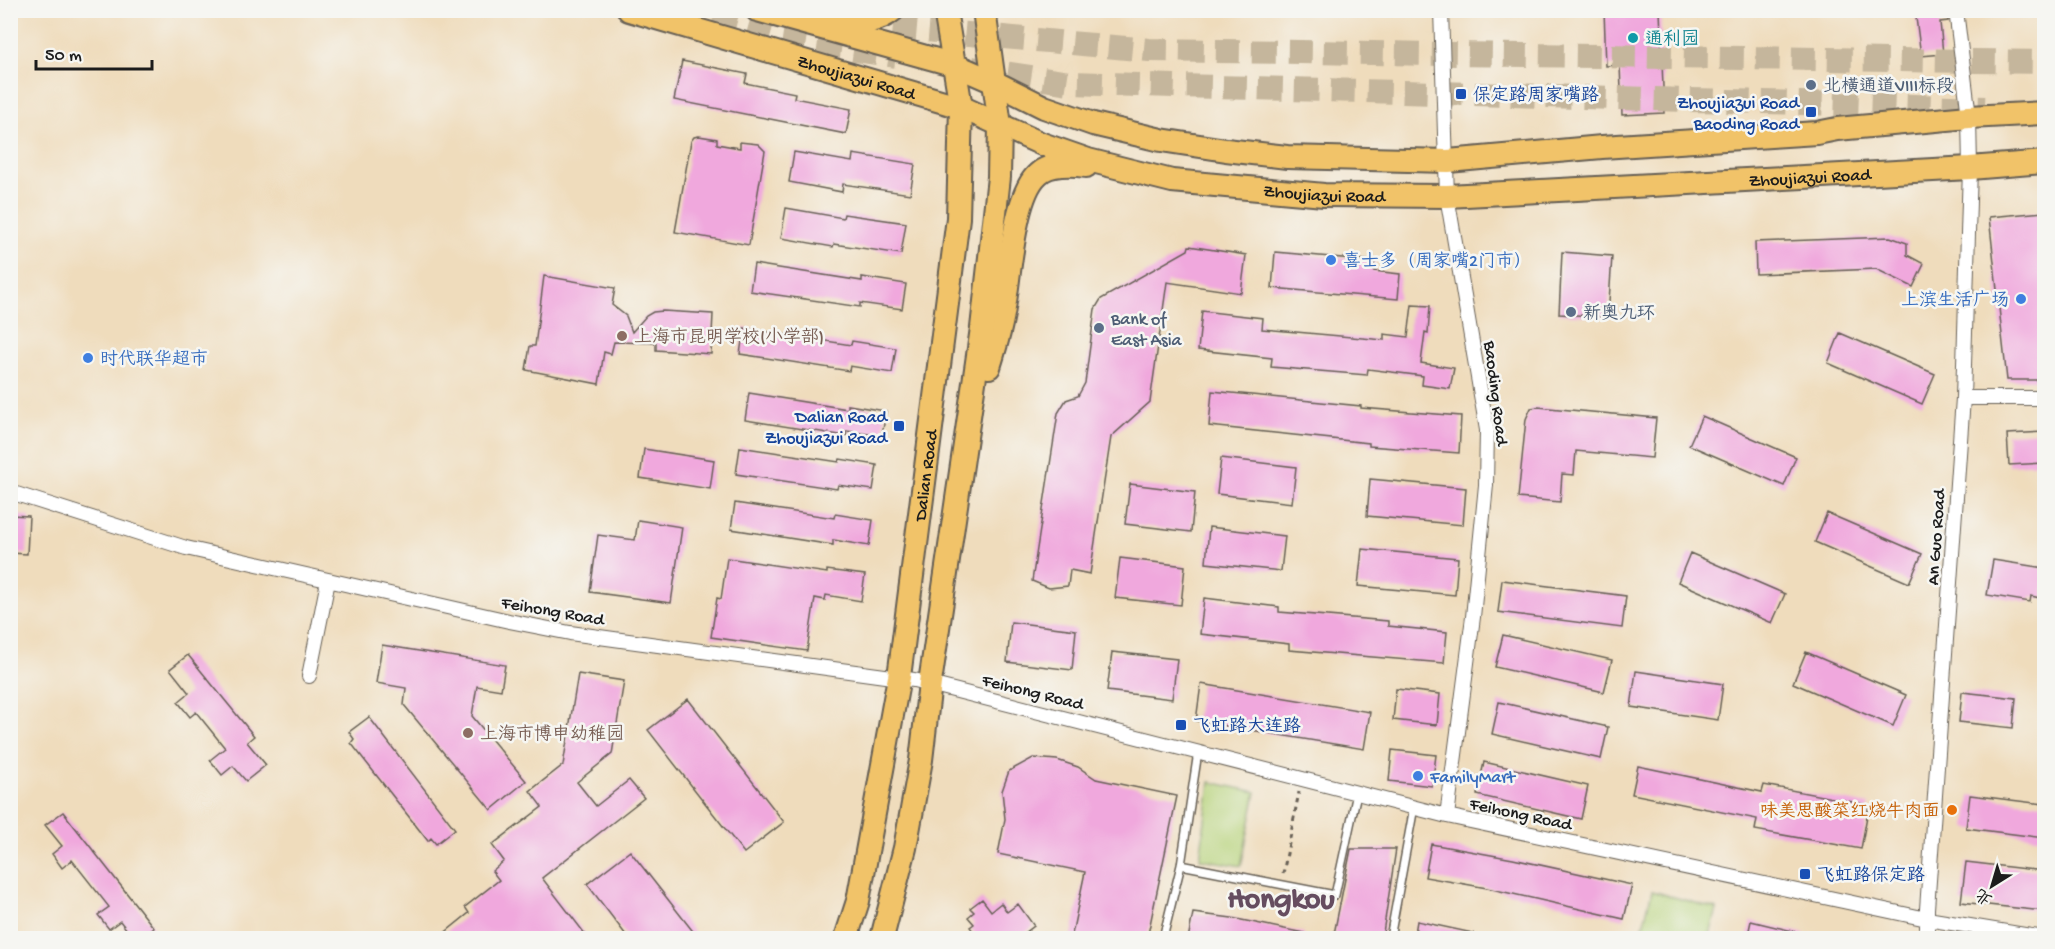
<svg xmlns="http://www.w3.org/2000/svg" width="2055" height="949" viewBox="0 0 2055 949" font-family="'Gochi Hand','LXGW WenKai TC',sans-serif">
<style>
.green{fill:#b5d177;stroke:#68764a;stroke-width:1.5}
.building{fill:#f0a8dd}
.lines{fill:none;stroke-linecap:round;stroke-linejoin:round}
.trunk-tunnel{stroke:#c5b69c;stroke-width:24;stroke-dasharray:24 12;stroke-linecap:butt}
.service-casing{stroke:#665f54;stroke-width:10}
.minor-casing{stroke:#665f54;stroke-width:16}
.primary-casing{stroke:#665f54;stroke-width:26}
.path{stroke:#665f54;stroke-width:3;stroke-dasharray:4.5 4.5;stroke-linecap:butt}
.service{stroke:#fff;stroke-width:7}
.minor{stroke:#fff;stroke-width:14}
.primary{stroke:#f1c369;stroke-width:22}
.culture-dot{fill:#0f9aa8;stroke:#f6f6f2;stroke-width:2}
.service-dot{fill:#5c6f8a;stroke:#f6f6f2;stroke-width:2}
.transit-dot{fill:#1a4fb4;stroke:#f6f6f2;stroke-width:2}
.shop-dot{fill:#3f7fe0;stroke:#f6f6f2;stroke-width:2}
.education-dot{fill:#8d6e63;stroke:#f6f6f2;stroke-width:2}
.food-dot{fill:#e8710a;stroke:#f6f6f2;stroke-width:2}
.labels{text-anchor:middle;stroke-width:5;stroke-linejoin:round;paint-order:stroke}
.culture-label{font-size:18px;fill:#0d838f;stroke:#f6f6f2;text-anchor:start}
.street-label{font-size:18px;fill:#1c1c1c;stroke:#f6f6f2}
.service-label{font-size:18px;fill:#4e5e75;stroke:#f6f6f2;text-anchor:start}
.transit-label{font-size:18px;fill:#164399;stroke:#f6f6f2;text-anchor:start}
.shop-label{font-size:18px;fill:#366cbe;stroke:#f6f6f2;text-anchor:start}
.education-label{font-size:18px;fill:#785e54;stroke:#f6f6f2;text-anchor:start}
.food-label{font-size:18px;fill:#c56008;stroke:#f6f6f2;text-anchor:end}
.town-label{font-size:30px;font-weight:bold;fill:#664d60;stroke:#f6f6f2}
</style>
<rect width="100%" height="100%" fill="#f6f6f2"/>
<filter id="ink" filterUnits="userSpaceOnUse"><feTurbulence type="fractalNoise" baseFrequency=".0167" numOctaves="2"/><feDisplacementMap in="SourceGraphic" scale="12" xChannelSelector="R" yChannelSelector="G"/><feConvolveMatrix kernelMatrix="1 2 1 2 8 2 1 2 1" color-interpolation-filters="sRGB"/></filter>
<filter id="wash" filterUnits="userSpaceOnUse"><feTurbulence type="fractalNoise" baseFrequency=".008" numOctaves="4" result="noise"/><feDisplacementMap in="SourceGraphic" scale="24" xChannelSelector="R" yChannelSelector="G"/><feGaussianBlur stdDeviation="1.35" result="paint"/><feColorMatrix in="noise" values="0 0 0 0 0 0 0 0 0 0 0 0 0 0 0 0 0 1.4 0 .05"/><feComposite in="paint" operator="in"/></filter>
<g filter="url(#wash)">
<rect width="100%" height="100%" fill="#efdcbc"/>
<!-- green -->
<path class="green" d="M1210,782L1256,792L1241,866L1200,859Z
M1652,891L1717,909L1709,938H1640Z"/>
<g id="blocks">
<!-- building -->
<path class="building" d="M1604,10H1660L1664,113L1622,115L1620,65L1606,66Z
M1915,10H1947L1948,21L1940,22L1943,54L1921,56Z
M682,61L747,74L745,83L795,93L794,98L851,109L846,134L674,100Z
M699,136L717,139V144L740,148V142L758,144L765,151L749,245L675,232L691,141L694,137Z
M794,152L852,162L853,154L915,164L910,194L843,184L842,192L789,182Z
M786,208L843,218L844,214L906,223L901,254L834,244L833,247L781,238Z
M2044,212V380H2007L1989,217Z
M1890,237L1907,243V255L1924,264L1913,287L1876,269L1756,274L1755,242Z
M1189,246L1246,255L1241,293L1167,282L1150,402L1111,437L1090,574L1070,570L1068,586L1049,588L1032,581L1058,413L1066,400L1078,396L1085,383L1095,309L1101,299L1188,250Z
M1275,252L1375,261L1374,271L1400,274L1398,299L1272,288Z
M1562,252L1612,256L1608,317L1559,314Z
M754,264L862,281V277L906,284L902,309L860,303V307L750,291Z
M544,276L615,288L612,305L626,316L632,332L646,316L653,312L663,311L713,314L711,354L656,350V343L614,342L611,354L604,352L599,384L526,370L530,346H535Z
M1412,305L1430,306L1428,333L1425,332L1421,363L1454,368L1450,389L1422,385L1423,376L1368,369L1367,375L1271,367L1272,358L1198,350L1202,311L1263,318L1262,329L1384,340V334L1408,337Z
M744,328L851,345L852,341L896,348L892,373L850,366L849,371L740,354Z
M1840,333L1935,374L1922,404L1828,363Z
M1212,391L1361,406V408L1461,416L1459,453L1369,446V443L1209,426Z
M749,393L848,409V405L886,411L882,436L847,431L846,436L745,420Z
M1538,407L1656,418L1652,458L1576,451L1574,475L1562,474L1560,502L1518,498L1526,419L1531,408Z
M1702,416L1796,457L1784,486L1689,445Z
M2044,432V463L2009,465L2007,434Z
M740,447L839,462L840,459L877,465L873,490L838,485L837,489L736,474Z
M644,449L714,460L710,489L640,478Z
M1221,458L1296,467L1292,503L1217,494Z
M1370,479L1466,488L1463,525L1367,516Z
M1130,484L1195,492L1191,532L1125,524Z
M735,503L834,518L835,514L873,520L869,546L833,540V545L731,529Z
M1827,513L1922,554L1909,583L1815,542Z
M10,515L29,516L27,554L10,553Z
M638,520L682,527L671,603L590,592L598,535L635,540Z
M1209,527L1285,536L1281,571L1206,563Z
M1362,549L1458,558L1455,595L1358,586Z
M1690,553L1785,594L1772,623L1678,582Z
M727,558L827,573V570L865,575L861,601L826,595L825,600L815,598L807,651L711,637L717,598L721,599Z
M1120,558L1185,566L1181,605L1115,598Z
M1993,560L2044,568V599L2031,596L2030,602L1987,595Z
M1502,580L1626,596L1622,628L1498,612Z
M1204,598L1279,607V612L1388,621V626L1447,632L1444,663L1289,650V644L1200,634Z
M1011,622L1076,630L1072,670L1007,662Z
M1503,635L1612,660L1604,692L1495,667Z
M382,645L505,665L501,690L477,686L472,716L526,781L491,810L404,705L406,688L376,683Z
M1112,652L1177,659L1172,699L1107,691Z
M1806,652L1906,695L1893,726L1793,683Z
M188,655L254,736L247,742L266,765L246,781L233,766L222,775L210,760L225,748L196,712L190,717L178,702L189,693L170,669Z
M1636,671L1723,684L1718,720L1631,707Z
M578,674L624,681L612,754L577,782L596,806L629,780L644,798L542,878L589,939H437L469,913L465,907L499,880L492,871L504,861L492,845L542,807L530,791L563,765Z
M1201,684L1370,712L1364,749L1196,721Z
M1396,689L1440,694L1437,725L1393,720Z
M1962,692L2016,698L2013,728L1959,722Z
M688,699L784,822L744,853L648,730Z
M1499,702L1608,727L1601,759L1492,734Z
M369,717L455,829L436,844L431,838L428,841L351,743L354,739L349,732Z
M1392,750L1436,755L1432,786L1389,781Z
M1033,758L1057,760L1078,767L1096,779L1177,796L1147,939H1071L1085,872L998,854L1005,819L1002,791L1009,771Z
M1484,762L1588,786L1581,819L1477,795Z
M1638,766L1762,792L1764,785L1869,805L1861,849L1755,830L1757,819L1632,794Z
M1970,795L2044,804V838L1966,828Z
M63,812L154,928L141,939H134L120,921L109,929L98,915L109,907L72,860L62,868L52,854L62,846L45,825Z
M1431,844L1513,859L1632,885L1624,919L1487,888L1425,877Z
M1351,849H1396L1382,939H1333Z
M630,851L699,939H629L587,884Z
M1966,862L2044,871V911L1961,902Z
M982,899L991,911L1001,903L1007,912L1018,904L1034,926L1017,939H979L970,927L974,924L968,917L974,912L970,908Z
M1193,913L1232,918L1304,933V939H1188Z
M1417,921L1473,933V939H1414Z
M1751,921L1805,934L1804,939H1747Z"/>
</g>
</g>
<g filter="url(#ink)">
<use href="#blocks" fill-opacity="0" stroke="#665f54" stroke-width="1.5"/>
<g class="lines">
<!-- trunk-tunnel -->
<path class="trunk-tunnel" d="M678,10L782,39L896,56
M857,24L1149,50L2044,62
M972,68L1069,83L1985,108"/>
<defs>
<path id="service" d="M1198,752L1181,865L1335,895L1357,793
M1163,938L1181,865
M1390,938L1414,807"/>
<path id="minor" d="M1441,10L1447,196L1487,430L1486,485L1473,617L1447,816
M1963,398H2044
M10,492L186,548L509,621L570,633L914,680L1447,816L1927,919L2044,938
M309,676L328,581
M1927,938V909L1963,398L1970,168L1969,117L1956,10"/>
<g id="primary">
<path id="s1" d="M629,10L961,107L1042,144L1088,160L1172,181L1324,195L1447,196L1970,168L2044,162"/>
<path d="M757,10L955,65L994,82L1044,107L1093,124L1161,140L1226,150L1287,157L1448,161L1602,147L1817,133L1837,129L1969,117L2044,113"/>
<path d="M832,23C854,23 875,25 893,10"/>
<path d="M989,367C994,351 999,335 1002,319C1010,283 1012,197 1038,174C1049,163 1072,164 1086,166"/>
<path id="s2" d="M846,938L858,901L899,677L958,218L961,107L945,10"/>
<path d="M882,938L905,848L921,760L930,683L982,328L999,177L1000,125L984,10"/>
</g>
</defs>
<!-- service casing -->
<use href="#service" class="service-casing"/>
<!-- minor casing -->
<use href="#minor" class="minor-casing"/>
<!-- primary casing -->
<use href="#primary" class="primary-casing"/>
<!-- path -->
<path class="path" d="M1283,874L1299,792"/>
<!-- service -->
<use href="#service" class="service"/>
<!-- minor -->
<use href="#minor" class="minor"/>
<!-- primary -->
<use href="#primary" class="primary"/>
</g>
</g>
<!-- markers -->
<circle class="culture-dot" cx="1633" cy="38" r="6"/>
<g class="service-dot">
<circle cx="1811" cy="85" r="6"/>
<circle cx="1571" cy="312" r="6"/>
<circle cx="1099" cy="328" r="6"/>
</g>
<g class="transit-dot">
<rect x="1455" y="88" width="12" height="12" rx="3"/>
<rect x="1805" y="106" width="12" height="12" rx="3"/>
<rect x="893" y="420" width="12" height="12" rx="3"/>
<rect x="1175" y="719" width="12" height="12" rx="3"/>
<rect x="1799" y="868" width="12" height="12" rx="3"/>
</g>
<g class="shop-dot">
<circle cx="1331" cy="260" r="6"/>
<circle cx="2021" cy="299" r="6"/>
<circle cx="88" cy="358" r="6"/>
<circle cx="1418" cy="776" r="6"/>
</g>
<g class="education-dot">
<circle cx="622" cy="336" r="6"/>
<circle cx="468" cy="733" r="6"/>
</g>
<circle class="food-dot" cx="1952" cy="810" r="6"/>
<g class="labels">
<!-- culture labels -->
<g class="culture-label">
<text x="1645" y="44">通利园</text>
</g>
<!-- street labels -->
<g class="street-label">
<text dy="6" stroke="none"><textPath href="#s1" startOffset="237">Zhoujiazui Road</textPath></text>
<text dy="6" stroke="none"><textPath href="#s1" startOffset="1209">Zhoujiazui Road</textPath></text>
<text dy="6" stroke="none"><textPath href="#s1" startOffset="723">Zhoujiazui Road</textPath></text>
<text transform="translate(1497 393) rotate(83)" y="6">Baoding Road</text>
<text dy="6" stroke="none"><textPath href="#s2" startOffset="470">Dalian Road</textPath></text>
<text transform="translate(1935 537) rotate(-86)" y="6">An Guo Road</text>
<text transform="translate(553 610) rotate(10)" y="6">Feihong Road</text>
<text transform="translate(1033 691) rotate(14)" y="6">Feihong Road</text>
<text transform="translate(1521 813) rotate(12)" y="6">Feihong Road</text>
</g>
<!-- service labels -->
<g class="service-label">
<text x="1823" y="91">北横通道VIII标段</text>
<text x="1583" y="318">新奥九环</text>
<text x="1111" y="324">Bank of<tspan x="1111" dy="21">East Asia</tspan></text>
</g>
<!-- transit labels -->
<g class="transit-label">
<text x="1473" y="100">保定路周家嘴路</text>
<text x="1799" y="108" text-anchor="end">Zhoujiazui Road<tspan x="1799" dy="21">Baoding Road</tspan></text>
<text x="887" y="422" text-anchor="end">Dalian Road<tspan x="887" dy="21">Zhoujiazui Road</tspan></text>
<text x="1193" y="731">飞虹路大连路</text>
<text x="1817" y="880">飞虹路保定路</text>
</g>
<!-- shop labels -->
<g class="shop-label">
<text x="1343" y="266">喜士多（周家嘴2门市）</text>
<text x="2009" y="305" text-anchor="end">上滨生活广场</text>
<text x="100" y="364">时代联华超市</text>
<text x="1430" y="782">FamilyMart</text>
</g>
<!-- education labels -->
<g class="education-label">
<text x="634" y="342">上海市昆明学校(小学部)</text>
<text x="480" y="739">上海市博申幼稚园</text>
</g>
<!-- food labels -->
<g class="food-label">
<text x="1940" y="816">味美思酸菜红烧牛肉面</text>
</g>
<!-- town labels -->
<g class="town-label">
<text x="1281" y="907">Hongkou</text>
</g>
</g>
<!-- margin -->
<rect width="2055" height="949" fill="none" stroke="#f6f6f2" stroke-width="36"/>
<!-- north arrow -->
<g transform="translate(1992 886) rotate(217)" stroke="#f6f6f2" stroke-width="4.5" paint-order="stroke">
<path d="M0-4.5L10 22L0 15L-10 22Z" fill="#1c1c1c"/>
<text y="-9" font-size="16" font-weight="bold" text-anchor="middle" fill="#1c1c1c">北</text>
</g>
<!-- scale -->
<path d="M36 60v9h116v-9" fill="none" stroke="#1c1c1c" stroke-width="3"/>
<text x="45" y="60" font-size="18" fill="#1c1c1c" stroke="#f6f6f2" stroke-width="4.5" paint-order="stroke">50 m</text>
</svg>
